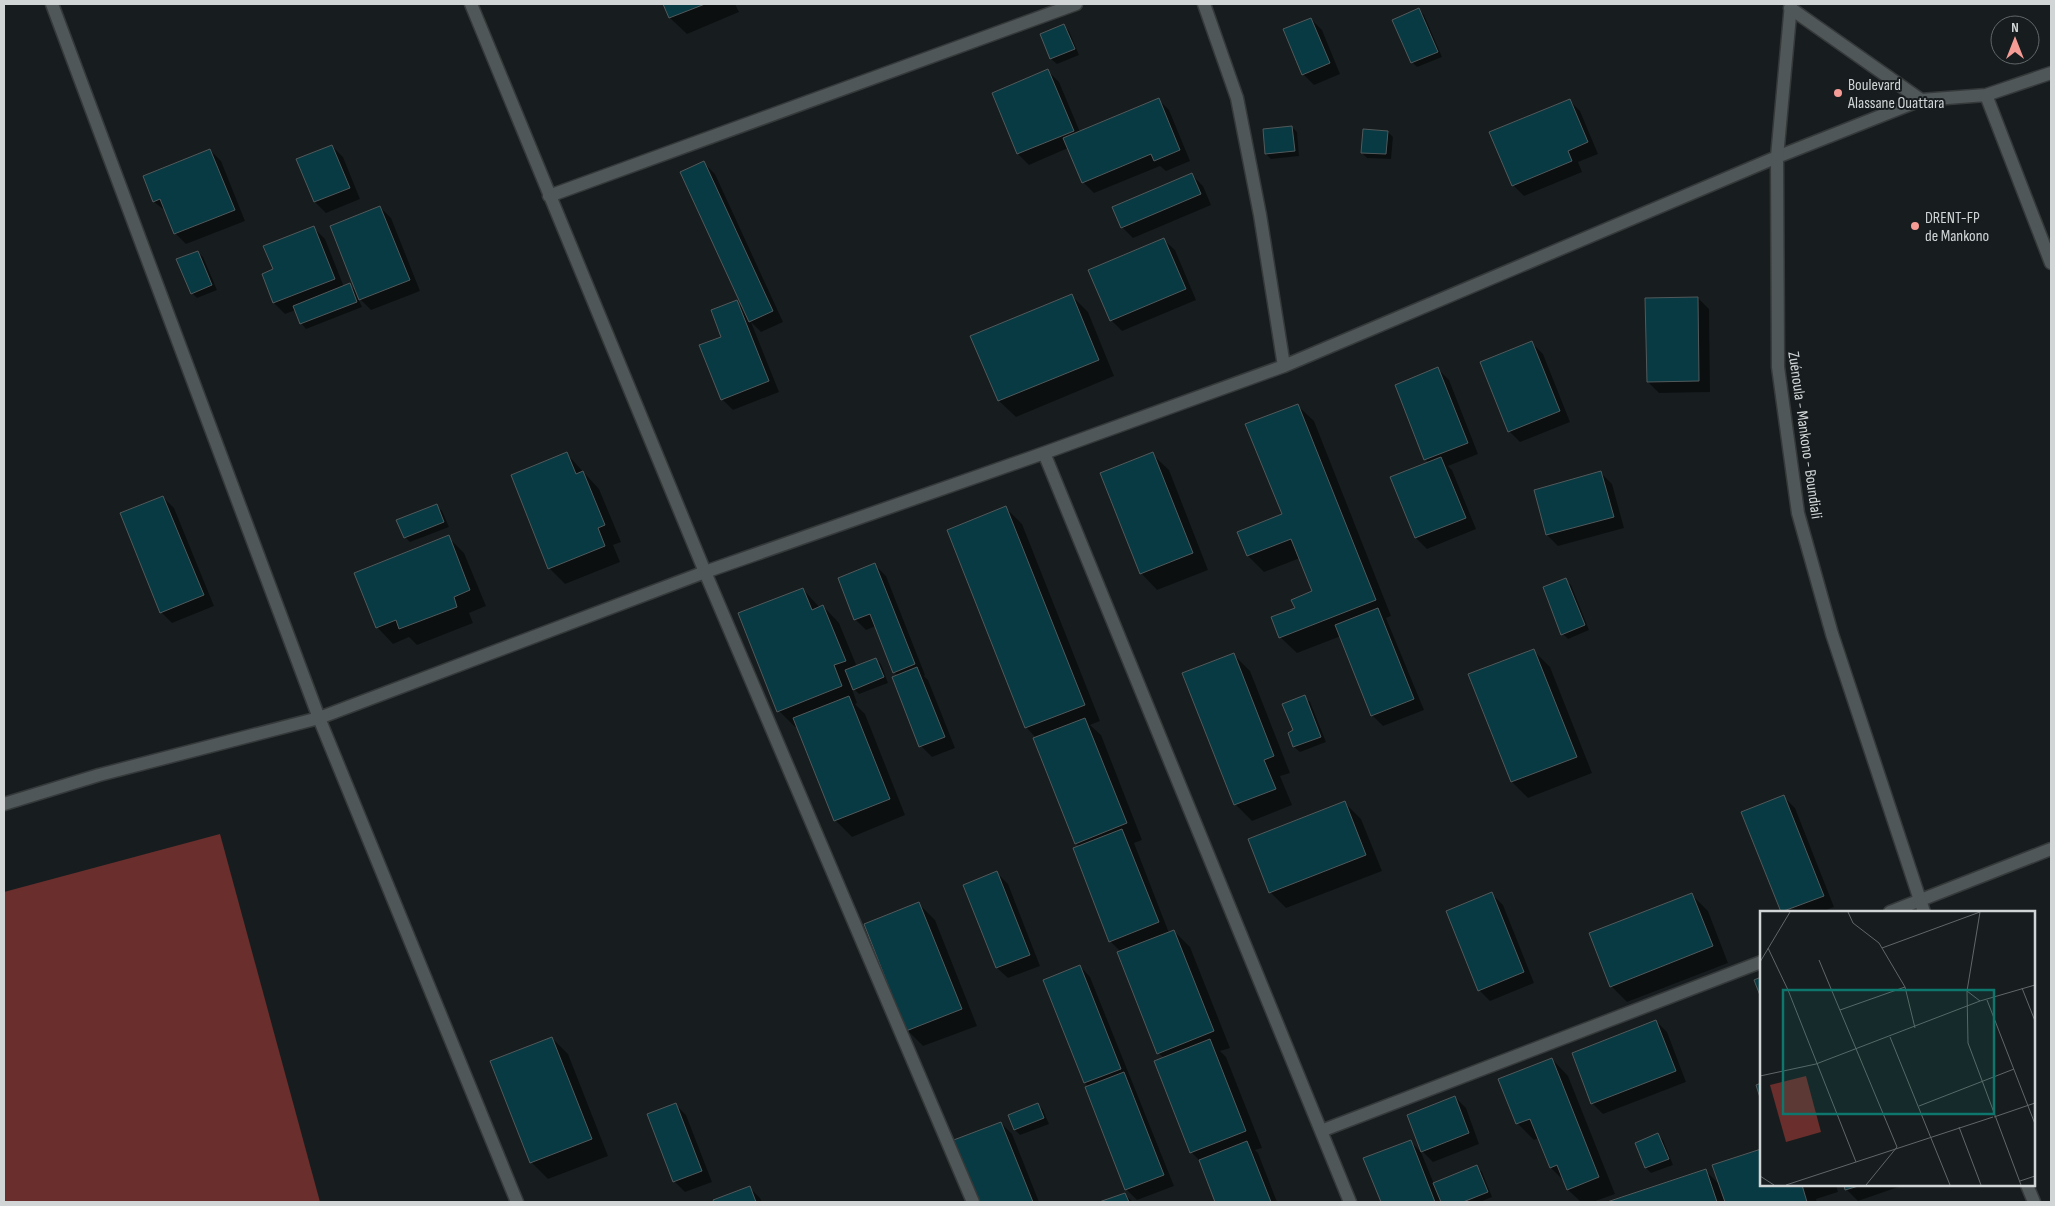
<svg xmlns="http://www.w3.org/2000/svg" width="2055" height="1206" viewBox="0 0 2055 1206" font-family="'Sofia Sans Condensed',sans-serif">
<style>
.green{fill:#6a2e2c}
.shadow{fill:#0007}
.building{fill:#073a43;stroke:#52595b}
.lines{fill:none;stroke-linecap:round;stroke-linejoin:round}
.minor-casing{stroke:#35393a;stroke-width:15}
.secondary-casing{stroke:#35393a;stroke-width:15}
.minor{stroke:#505758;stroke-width:12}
.secondary{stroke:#505758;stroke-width:12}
.poi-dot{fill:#f59c96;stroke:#171d1f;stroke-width:2}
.labels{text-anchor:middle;stroke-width:4;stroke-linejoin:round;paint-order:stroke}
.poi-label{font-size:16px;fill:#d1d5d6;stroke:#171d1f;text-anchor:start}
.street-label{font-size:16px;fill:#d1d5d6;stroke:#171d1f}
.inset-road{fill:none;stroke:#616768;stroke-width:1}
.view{fill:#0f766e;fill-opacity:0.15;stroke:#0f766e;stroke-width:2.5}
.inset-edge{fill:none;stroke:#d1d5d6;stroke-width:2.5}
</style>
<rect width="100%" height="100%" fill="#171d1f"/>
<!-- green -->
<path class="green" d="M220,834L320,1202H4V892Z"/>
<!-- shadow -->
<path class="shadow" d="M664,4H735L739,12L687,34L670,18Z
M1419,10L1424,15L1442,57L1417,67L1412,62Z
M1311,19L1322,30L1340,74L1314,85L1303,74Z
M1064,26L1069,31L1079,55L1057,64L1051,59L1041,35Z
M1048,71L1059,82L1080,132L1158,99L1169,110L1190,161L1166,171L1160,166L1094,193L1083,182L1068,148L1029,165L1018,154L993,94Z
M1569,100L1580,111L1598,154L1578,162L1582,172L1524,196L1513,185Z
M1292,127L1297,132L1299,156L1271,159L1266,154Z
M1388,132L1393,137L1391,159L1367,158L1362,153Z
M332,146L343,157L360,199L326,213L315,202L298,160Z
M210,150L221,161L245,221L186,244L175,233L167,212L154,202L144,176Z
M704,163L715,174L783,322L761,332L751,322L779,392L733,410L722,399L723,337L736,301L744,309Z
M1192,175L1203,186L1211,205L1133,238L1122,227Z
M380,207L391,218L420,291L371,310L357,296L362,307L306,329L301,323L296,310L285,314L274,303L263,274L274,270L314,228L325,239L344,287L349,285L358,293Z
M1164,240L1175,250L1196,300L1122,331L1111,320Z
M198,252L203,257L217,290L197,298L192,293Z
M1071,295L1088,312L1114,376L1016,417L999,401L972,337Z
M1698,298L1709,309L1710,392L1659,393L1648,382Z
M1532,343L1543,354L1570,422L1520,442L1509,431Z
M1438,369L1449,380L1478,454L1448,466L1452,470L1476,529L1427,549L1416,538L1392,478L1429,463L1425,459Z
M1297,405L1314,421L1391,616L1386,618L1424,710L1383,726L1372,715L1341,636L1297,653L1280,637L1296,609L1313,592L1300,558L1264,572L1248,556L1283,515Z
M567,454L599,489L621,542L613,545L620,562L565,584L549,568Z
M1152,454L1169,470L1208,570L1157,590L1141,573Z
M1601,473L1612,484L1624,528L1558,546L1547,535L1535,491Z
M163,497L174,508L214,606L172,623L161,612Z
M436,505L442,511L449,527L410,542L405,537Z
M1006,508L1022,524L1100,721L1090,725L1101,735L1142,840L1134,843L1169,933L1174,931L1190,947L1230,1048L1220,1051L1226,1057L1262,1148L1255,1150L1258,1153L1277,1202H1217L1201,1162L1192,1153L1155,1062L1164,1058L1158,1053L1121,952L1110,941L1079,847L1076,843L1036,738L1026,727Z
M448,537L464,553L486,606L469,613L473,623L417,645L409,637L393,644L377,627Z
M875,565L886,576L925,675L924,676L928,680L955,748L932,757L921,746L898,676L894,672L876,626L866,630L855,619Z
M1566,580L1571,585L1589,630L1568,639L1563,634Z
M803,589L820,608L823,606L839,623L857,667L876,659L881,664L888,683L859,694L851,686L857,703L855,704L865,714L905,815L852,837L835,820L798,726L795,727L779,711Z
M1533,650L1550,667L1592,773L1528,798L1512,782Z
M1233,654L1250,671L1290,773L1280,776L1292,805L1252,821L1235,804Z
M1304,697L1310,702L1326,742L1300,752L1294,747L1289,733L1294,731Z
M1784,797L1795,808L1834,907L1821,912H1782L1743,813Z
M1345,803L1361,819L1382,871L1286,908L1270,892Z
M997,873L1008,884L1040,966L1008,978L997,968L965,885Z
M1492,894L1503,905L1534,983L1490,1001L1479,990Z
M1691,894L1708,911L1728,963L1627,1002L1611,986Z
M919,904L935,920L977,1026L923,1046L907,1030Z
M1080,966L1090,977L1174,1186L1137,1200L1126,1189L1089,1087L1085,1083L1044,980Z
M1656,1021L1667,1032L1686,1082L1603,1114L1592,1103Z
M552,1038L568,1054L608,1156L548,1179L531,1162Z
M1552,1059L1568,1076L1615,1194L1593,1202H1581L1568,1190L1565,1182L1551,1168L1539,1138L1534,1140L1518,1124L1500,1079Z
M1455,1097L1466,1108L1479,1144L1433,1162L1422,1151Z
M675,1104L686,1115L712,1182L685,1192L674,1181Z
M1038,1104L1043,1110L1049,1124L1020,1135L1015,1130Z
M1001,1123L1012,1134L1039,1202H977Z
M1658,1135L1663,1140L1673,1165L1651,1173L1646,1168Z
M1410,1141L1421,1152L1434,1184L1477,1167L1482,1172L1492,1197L1480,1202H1382L1365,1159Z
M1761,1150V1185H1836L1838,1192L1816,1199L1817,1202H1611L1705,1170L1720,1185L1714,1166Z
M1845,1185H1904L1858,1201L1847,1190Z
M749,1187L760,1198L762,1202H715Z
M1124,1194L1133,1202H1103Z"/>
<!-- building -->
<path class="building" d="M663,4H705L669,18Z
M1419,8L1438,52L1411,63L1392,20Z
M1311,18L1330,63L1302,75L1283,29Z
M1064,24L1075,49L1050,59L1040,34Z
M1048,69L1074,131L1017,154L992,93Z
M1159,98L1180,150L1154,161L1151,154L1082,183L1063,138Z
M1570,99L1588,142L1568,151L1572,161L1512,186L1489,132Z
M1292,126L1295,151L1265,154L1263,129Z
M1363,129L1388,131L1386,154L1361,153Z
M332,145L350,188L314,202L296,159Z
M210,149L235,210L174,234L160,199L153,202L143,176Z
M704,161L773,311L749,322L680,172Z
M1192,173L1201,194L1121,228L1112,207Z
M380,206L410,280L359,300L330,226Z
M314,226L335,279L273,303L262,274L273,269L263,246Z
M1164,238L1186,289L1110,321L1088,270Z
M198,251L212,285L191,294L176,259Z
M350,283L357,302L300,324L293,306Z
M1072,294L1099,360L998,401L970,336Z
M1698,297L1699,381L1647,382L1645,298Z
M737,300L769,381L721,400L699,345L721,337L711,310Z
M1532,341L1560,411L1508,432L1480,362Z
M1438,367L1468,443L1424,460L1395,385Z
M1298,404L1376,600L1279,638L1271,617L1295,608L1291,600L1312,591L1291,539L1247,556L1237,532L1282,514L1245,424Z
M567,452L576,474L583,471L605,525L598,528L605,546L548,569L511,475Z
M1153,452L1193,553L1140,574L1100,473Z
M1441,457L1466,518L1415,538L1390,477Z
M1601,471L1614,517L1546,535L1534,490Z
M163,496L204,595L160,613L120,513Z
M437,504L444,522L404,538L396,520Z
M1006,506L1085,705L1025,728L947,530Z
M449,535L470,590L454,597L457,607L399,629L396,620L376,628L354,573Z
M875,563L915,664L893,673L870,614L854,620L838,578Z
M1566,578L1585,625L1561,635L1543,587Z
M803,588L812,610L823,605L846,661L834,665L842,686L777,712L738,613Z
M1378,608L1414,699L1371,716L1335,625Z
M1534,649L1577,757L1511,782L1468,674Z
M1234,653L1274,756L1264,760L1276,789L1234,805L1182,673Z
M876,658L884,677L853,690L845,670Z
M917,667L945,737L919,747L892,677Z
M1305,695L1321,737L1293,747L1288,733L1293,730L1282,704Z
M849,696L890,799L834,821L793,718Z
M1085,718L1127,823L1075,844L1033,738Z
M1784,795L1824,896L1781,912L1741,812Z
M1345,801L1366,855L1269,893L1248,839Z
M1122,829L1159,922L1109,942L1073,848Z
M997,871L1030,955L996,968L963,885Z
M1492,892L1524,972L1478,991L1446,911Z
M1692,893L1713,946L1610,987L1589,933Z
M919,902L962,1009L906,1031L864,924Z
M1174,930L1214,1031L1157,1054L1117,952Z
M1080,965L1121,1069L1084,1083L1043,980Z
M1761,977V998L1754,980Z
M1656,1020L1676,1071L1591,1104L1572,1053Z
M552,1037L592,1139L530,1163L490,1061Z
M1210,1039L1246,1131L1190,1153L1154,1061Z
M1552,1058L1599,1177L1567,1190L1557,1165L1550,1168L1530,1119L1516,1124L1498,1079Z
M1124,1072L1164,1175L1125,1190L1085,1087Z
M1761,1083V1101L1756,1085Z
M1455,1096L1469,1133L1421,1152L1407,1115Z
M676,1103L702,1171L673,1182L647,1114Z
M1038,1103L1044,1118L1014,1130L1008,1115Z
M1001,1122L1033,1202H976L951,1141Z
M1658,1133L1669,1159L1645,1168L1635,1143Z
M1411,1140L1435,1202H1381L1363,1158Z
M1247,1141L1271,1202H1215L1199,1160Z
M1761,1149V1185H1802L1807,1202H1725L1712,1165Z
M1477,1165L1488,1192L1463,1202H1441L1433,1183Z
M1706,1169L1717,1202H1607Z
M1844,1185H1862L1845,1190Z
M750,1186L756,1202H714L713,1200Z
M1125,1193L1129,1202H1099Z"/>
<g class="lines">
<defs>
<path id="minor" d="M52,4L319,718L517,1202
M471,4L705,572L973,1202
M1204,4L1237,98L1260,215L1284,366
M1790,8L1921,100
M1986,95L2051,263
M549,196L1076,4
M1044,453L1350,1202
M4,804L99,775L319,718L705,572L1044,453L1284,366L1777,157L1921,100L1986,95L2051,73
M1890,912L2051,849
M1321,1131L1761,962"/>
<path id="secondary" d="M1791,4L1777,157L1778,367L1798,513L1832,634L1924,912
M2027,1185L2034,1202"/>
</defs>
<!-- minor casing -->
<use href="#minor" class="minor-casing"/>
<!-- secondary casing -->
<use href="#secondary" class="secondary-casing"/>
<!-- minor -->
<use href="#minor" class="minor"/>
<!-- secondary -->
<use href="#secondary" class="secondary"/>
</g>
<!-- markers -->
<g class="poi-dot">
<circle cx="1838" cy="93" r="5"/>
<circle cx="1915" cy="226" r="5"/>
</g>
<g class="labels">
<!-- poi labels -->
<g class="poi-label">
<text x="1848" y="90">Boulevard<tspan x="1848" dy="18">Alassane Ouattara</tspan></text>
<text x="1925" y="223">DRENT-FP<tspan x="1925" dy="18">de Mankono</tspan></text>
</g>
<!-- street labels -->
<g class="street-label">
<text transform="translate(1806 435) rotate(82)" y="6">Zuénoula - Mankono - Boundiali</text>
</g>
</g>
<!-- overview -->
<g transform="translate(1760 911)">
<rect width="275" height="275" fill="#171d1f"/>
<path d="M46,165L61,221L26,231L10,174Z" fill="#6a2e2c"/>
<path class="inset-road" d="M88,1L93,12L119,32L145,76M220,1L207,80L208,132L261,274M8,37L28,79L96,251M122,37L220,1M59,49L137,236L106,274M0,51L30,1M262,77L275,110M207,80L220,90M227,89L275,213M80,99L145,76L155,117M130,126L190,274M0,165L56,153L220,90L275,74M159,195L254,158M234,206L275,192M199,216L221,274M0,265L14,274M260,270L275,265M26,274L233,206"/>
<path class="view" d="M23,79H234V203H23Z"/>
<rect width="275" height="275" class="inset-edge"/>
</g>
<!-- border -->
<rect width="2055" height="1206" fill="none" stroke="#d1d5d6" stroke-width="10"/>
<!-- north arrow -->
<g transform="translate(2015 40)"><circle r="24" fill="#171d1f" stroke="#616768"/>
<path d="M0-4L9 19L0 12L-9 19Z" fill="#f59c96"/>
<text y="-8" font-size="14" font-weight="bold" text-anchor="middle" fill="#d1d5d6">N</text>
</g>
</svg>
